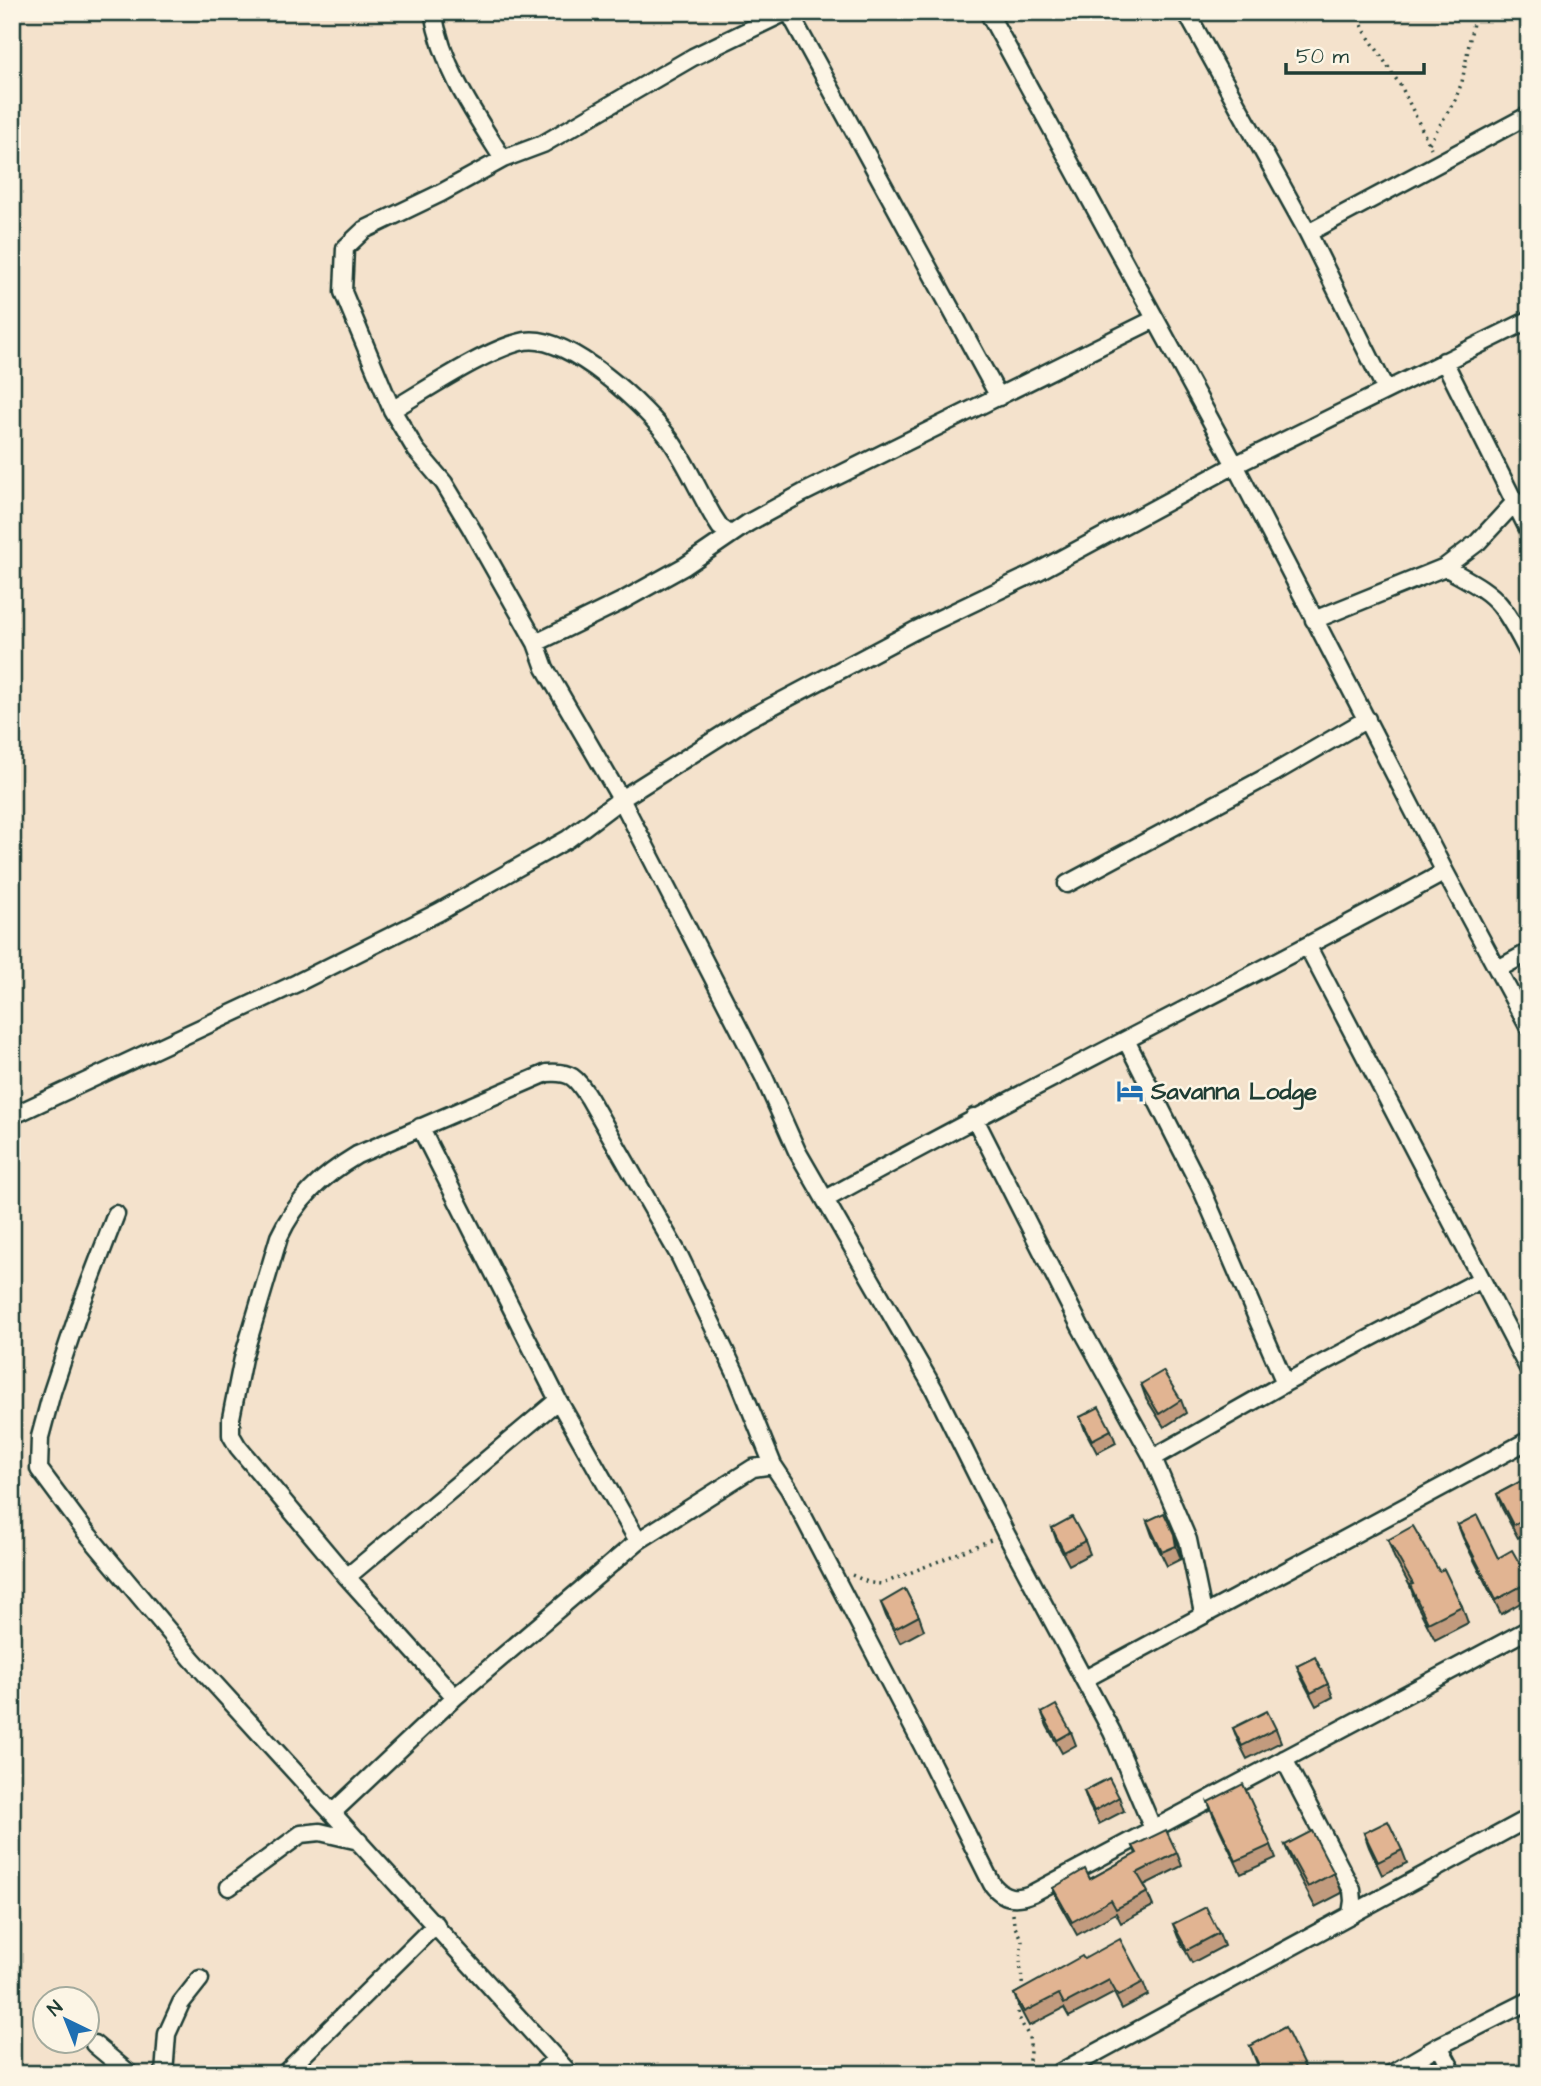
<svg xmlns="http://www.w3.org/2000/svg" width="1541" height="2086" viewBox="0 0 1541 2086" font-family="'Architects Daughter',sans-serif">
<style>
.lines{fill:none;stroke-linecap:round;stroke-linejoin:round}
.minor-casing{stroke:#1f3d34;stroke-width:21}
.path{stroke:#1f3d34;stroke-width:3.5;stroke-dasharray:2 5;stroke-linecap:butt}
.minor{stroke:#fcf5e5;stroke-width:16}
.wall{fill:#c29b7e;stroke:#1f3d34;stroke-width:2}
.shaded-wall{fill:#9e7e66;stroke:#1f3d34;stroke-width:2}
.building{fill:#e1b492;stroke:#1f3d34;stroke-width:2}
.labels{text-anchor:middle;stroke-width:5;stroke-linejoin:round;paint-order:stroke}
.poi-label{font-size:24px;font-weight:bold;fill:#1f3d34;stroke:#fcf5e5;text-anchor:start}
</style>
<rect width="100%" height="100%" fill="#f4e2cc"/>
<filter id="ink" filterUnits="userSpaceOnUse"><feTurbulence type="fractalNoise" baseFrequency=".0143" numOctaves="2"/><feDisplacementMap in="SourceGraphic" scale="14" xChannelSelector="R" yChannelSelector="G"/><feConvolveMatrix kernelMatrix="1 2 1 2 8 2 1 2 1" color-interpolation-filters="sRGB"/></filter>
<g filter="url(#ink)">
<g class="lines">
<defs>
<path id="minor" d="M433,12C442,67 474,113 503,159
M786,12L693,57L543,144L503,159L441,193L364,230L345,248L343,292L392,410L416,450L444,483L471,528L536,643L545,668L621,799L764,1077L797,1151L934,1389L1006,1534L1112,1732L1153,1829
M789,12L999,397
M988,12L1235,465L1445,872L1529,1028
M1186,12L1308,233L1386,390
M1308,233L1529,115
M1444,361L1529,531
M392,410C426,390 488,348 525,341C568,333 648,408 671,441C687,464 699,492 713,516L720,527L730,534
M1445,567C1463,578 1487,588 1500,605C1512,620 1520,637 1529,654
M1314,620L1445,567L1478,542L1516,501
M536,643L622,601L685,566L748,523L803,493L1155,319
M1067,884L1274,773L1367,719
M1308,947L1529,1370
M1498,969L1529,952
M1126,1040L1202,1190L1285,1383
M12,1116L297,983L439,912L568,839L621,799L746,720L914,631L1037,572L1235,465L1529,320
M974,1117L1081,1328L1153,1458L1188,1540L1203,1613
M420,1127L558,1400L638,1541
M826,1199C1030,1086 1240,984 1445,872
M116,1214L80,1308L52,1392L40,1437L39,1469L85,1531L192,1659L570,2074
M1153,1458L1285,1383L1480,1280
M347,1577L558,1400
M1085,1679L1529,1440
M455,1697L347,1577L238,1447L231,1435V1418L243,1358L279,1237C296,1200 322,1176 357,1155L547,1073C572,1071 576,1078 589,1098L680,1257L737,1376L773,1465
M1284,1759L1352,1890L1353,1901L1351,1914
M332,1813L455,1697L638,1541L753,1468L773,1465L789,1489L929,1758L992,1884C1003,1899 1017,1900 1033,1893L1529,1629
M229,1887L301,1834L320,1832L359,1841
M94,2044L130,2074
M1439,2046L1454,2074
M164,2074L167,2034L181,2003L200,1979
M284,2074L436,1924
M539,2074L556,2059
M1057,2074L1529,1818
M1391,2074L1439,2046L1529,2001"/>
</defs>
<!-- minor casing -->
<use href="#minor" class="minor-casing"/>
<!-- path -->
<path class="path" d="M1357,12L1364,30L1402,88L1431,148
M1429,143L1455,100L1462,82L1475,12
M852,1575L870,1583L882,1584L991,1540
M1013,1914L1014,1925L1022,1941L1020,1960L1023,1991
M1019,2005C1015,2018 1025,2026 1029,2038C1032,2049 1028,2063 1027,2074"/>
<!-- minor -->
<use href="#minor" class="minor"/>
</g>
<!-- wall -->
<path class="wall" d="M1141,1384L1181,1400L1186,1413L1164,1427L1146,1398Z
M1080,1417L1111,1430L1116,1443L1097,1453L1085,1430Z
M1529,1477V1532L1518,1538L1502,1508L1497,1494Z
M1147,1521L1179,1547L1181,1559L1167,1566L1152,1535Z
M1458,1525L1498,1558L1529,1580V1598L1501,1614L1463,1538Z
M1052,1528L1085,1541L1090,1554L1069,1565L1057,1542Z
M1388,1540L1439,1571L1462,1606L1468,1623L1435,1640L1416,1603L1410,1586L1394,1557Z
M881,1603L919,1616L924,1630L900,1643L886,1616Z
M1297,1666L1328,1684L1333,1697L1316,1706L1302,1679Z
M1042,1713L1071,1732L1076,1745L1062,1753L1047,1726Z
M1233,1728L1276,1729L1281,1742L1247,1759L1238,1741Z
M1084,1791L1119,1797L1124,1811L1099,1824L1089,1805Z
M1208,1802L1271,1845L1276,1858L1241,1874L1213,1815Z
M1364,1833L1402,1850L1407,1863L1382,1875L1369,1847Z
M1285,1845L1334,1873L1342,1893L1315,1907L1293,1865Z
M1133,1846L1177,1853L1182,1866L1144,1885L1153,1906L1121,1923L1116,1913L1077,1935L1058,1901L1053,1888L1090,1879L1136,1854Z
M1173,1924L1219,1933L1224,1946L1192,1963L1178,1937Z
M1084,1959L1143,1982L1148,1995L1122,2009L1114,1993L1069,2017L1064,2008L1029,2026L1019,2007L1014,1994Z
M1250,2046L1308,2074H1261Z"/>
<!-- shaded-wall -->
<path class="shaded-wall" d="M1174,1534L1179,1547L1181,1559L1176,1546Z"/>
<!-- building -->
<path class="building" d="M1163,1371L1181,1400L1159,1414L1141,1384Z
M1099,1407L1111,1430L1092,1440L1080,1417Z
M1529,1477V1517L1513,1525L1497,1494Z
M1164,1513L1174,1534L1176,1546L1162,1552L1147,1521Z
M1477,1515L1498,1558L1512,1550L1529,1580V1582L1496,1600L1458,1525Z
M1072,1517L1085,1541L1064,1552L1052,1528Z
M1413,1526L1439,1571L1444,1569L1462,1606L1428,1623L1410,1585L1413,1584L1388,1540Z
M905,1589L919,1616L895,1629L881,1603Z
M1315,1657L1328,1684L1311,1693L1297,1666Z
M1056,1705L1071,1732L1057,1740L1042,1713Z
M1267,1711L1276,1729L1242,1746L1233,1728Z
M1109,1778L1119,1797L1094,1811L1084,1791Z
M1243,1784L1271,1845L1236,1861L1208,1802Z
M1388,1821L1402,1850L1378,1862L1364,1833Z
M1166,1830L1177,1853L1137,1873L1148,1892L1116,1909L1111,1900L1072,1922L1053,1888L1085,1869L1090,1879L1137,1853L1133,1846Z
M1312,1831L1334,1873L1308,1887L1285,1845Z
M1206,1907L1219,1933L1187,1950L1173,1924Z
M1120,1939L1143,1982L1118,1996L1109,1980L1064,2004L1059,1994L1024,2012L1014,1994L1082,1956L1084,1959Z
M1285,2027L1308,2074H1263L1250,2046Z
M1054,2068L1057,2074H1044Z"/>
</g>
<!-- icons -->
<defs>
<symbol id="hotel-bare" viewBox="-9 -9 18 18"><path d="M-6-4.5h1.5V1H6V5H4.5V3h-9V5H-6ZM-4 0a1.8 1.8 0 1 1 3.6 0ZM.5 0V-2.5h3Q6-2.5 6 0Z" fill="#1f6fb2" stroke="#fcf5e5" stroke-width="2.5" paint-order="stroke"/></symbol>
</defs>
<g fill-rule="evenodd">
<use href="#hotel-bare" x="1111" y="1072" width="38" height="38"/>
</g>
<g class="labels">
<!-- poi labels -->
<g class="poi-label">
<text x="1151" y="1099">Savanna Lodge</text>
</g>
</g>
<!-- margin -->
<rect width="1541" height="2086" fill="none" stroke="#fcf5e5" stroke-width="42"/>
<rect x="21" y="21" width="1499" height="2044" fill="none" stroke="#1f3d34" stroke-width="2.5" filter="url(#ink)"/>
<!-- north arrow -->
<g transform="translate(66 2020) rotate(317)"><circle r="33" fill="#fcf5e5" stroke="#a4ab9e" stroke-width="2"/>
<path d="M0-5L12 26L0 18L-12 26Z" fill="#1f6fb2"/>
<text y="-10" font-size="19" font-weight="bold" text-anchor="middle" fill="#1f3d34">N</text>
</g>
<!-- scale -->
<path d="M1286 63v10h138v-10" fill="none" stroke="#1f3d34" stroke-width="3.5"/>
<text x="1296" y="63" font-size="21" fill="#1f3d34" stroke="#fcf5e5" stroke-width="5" paint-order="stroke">50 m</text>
</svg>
